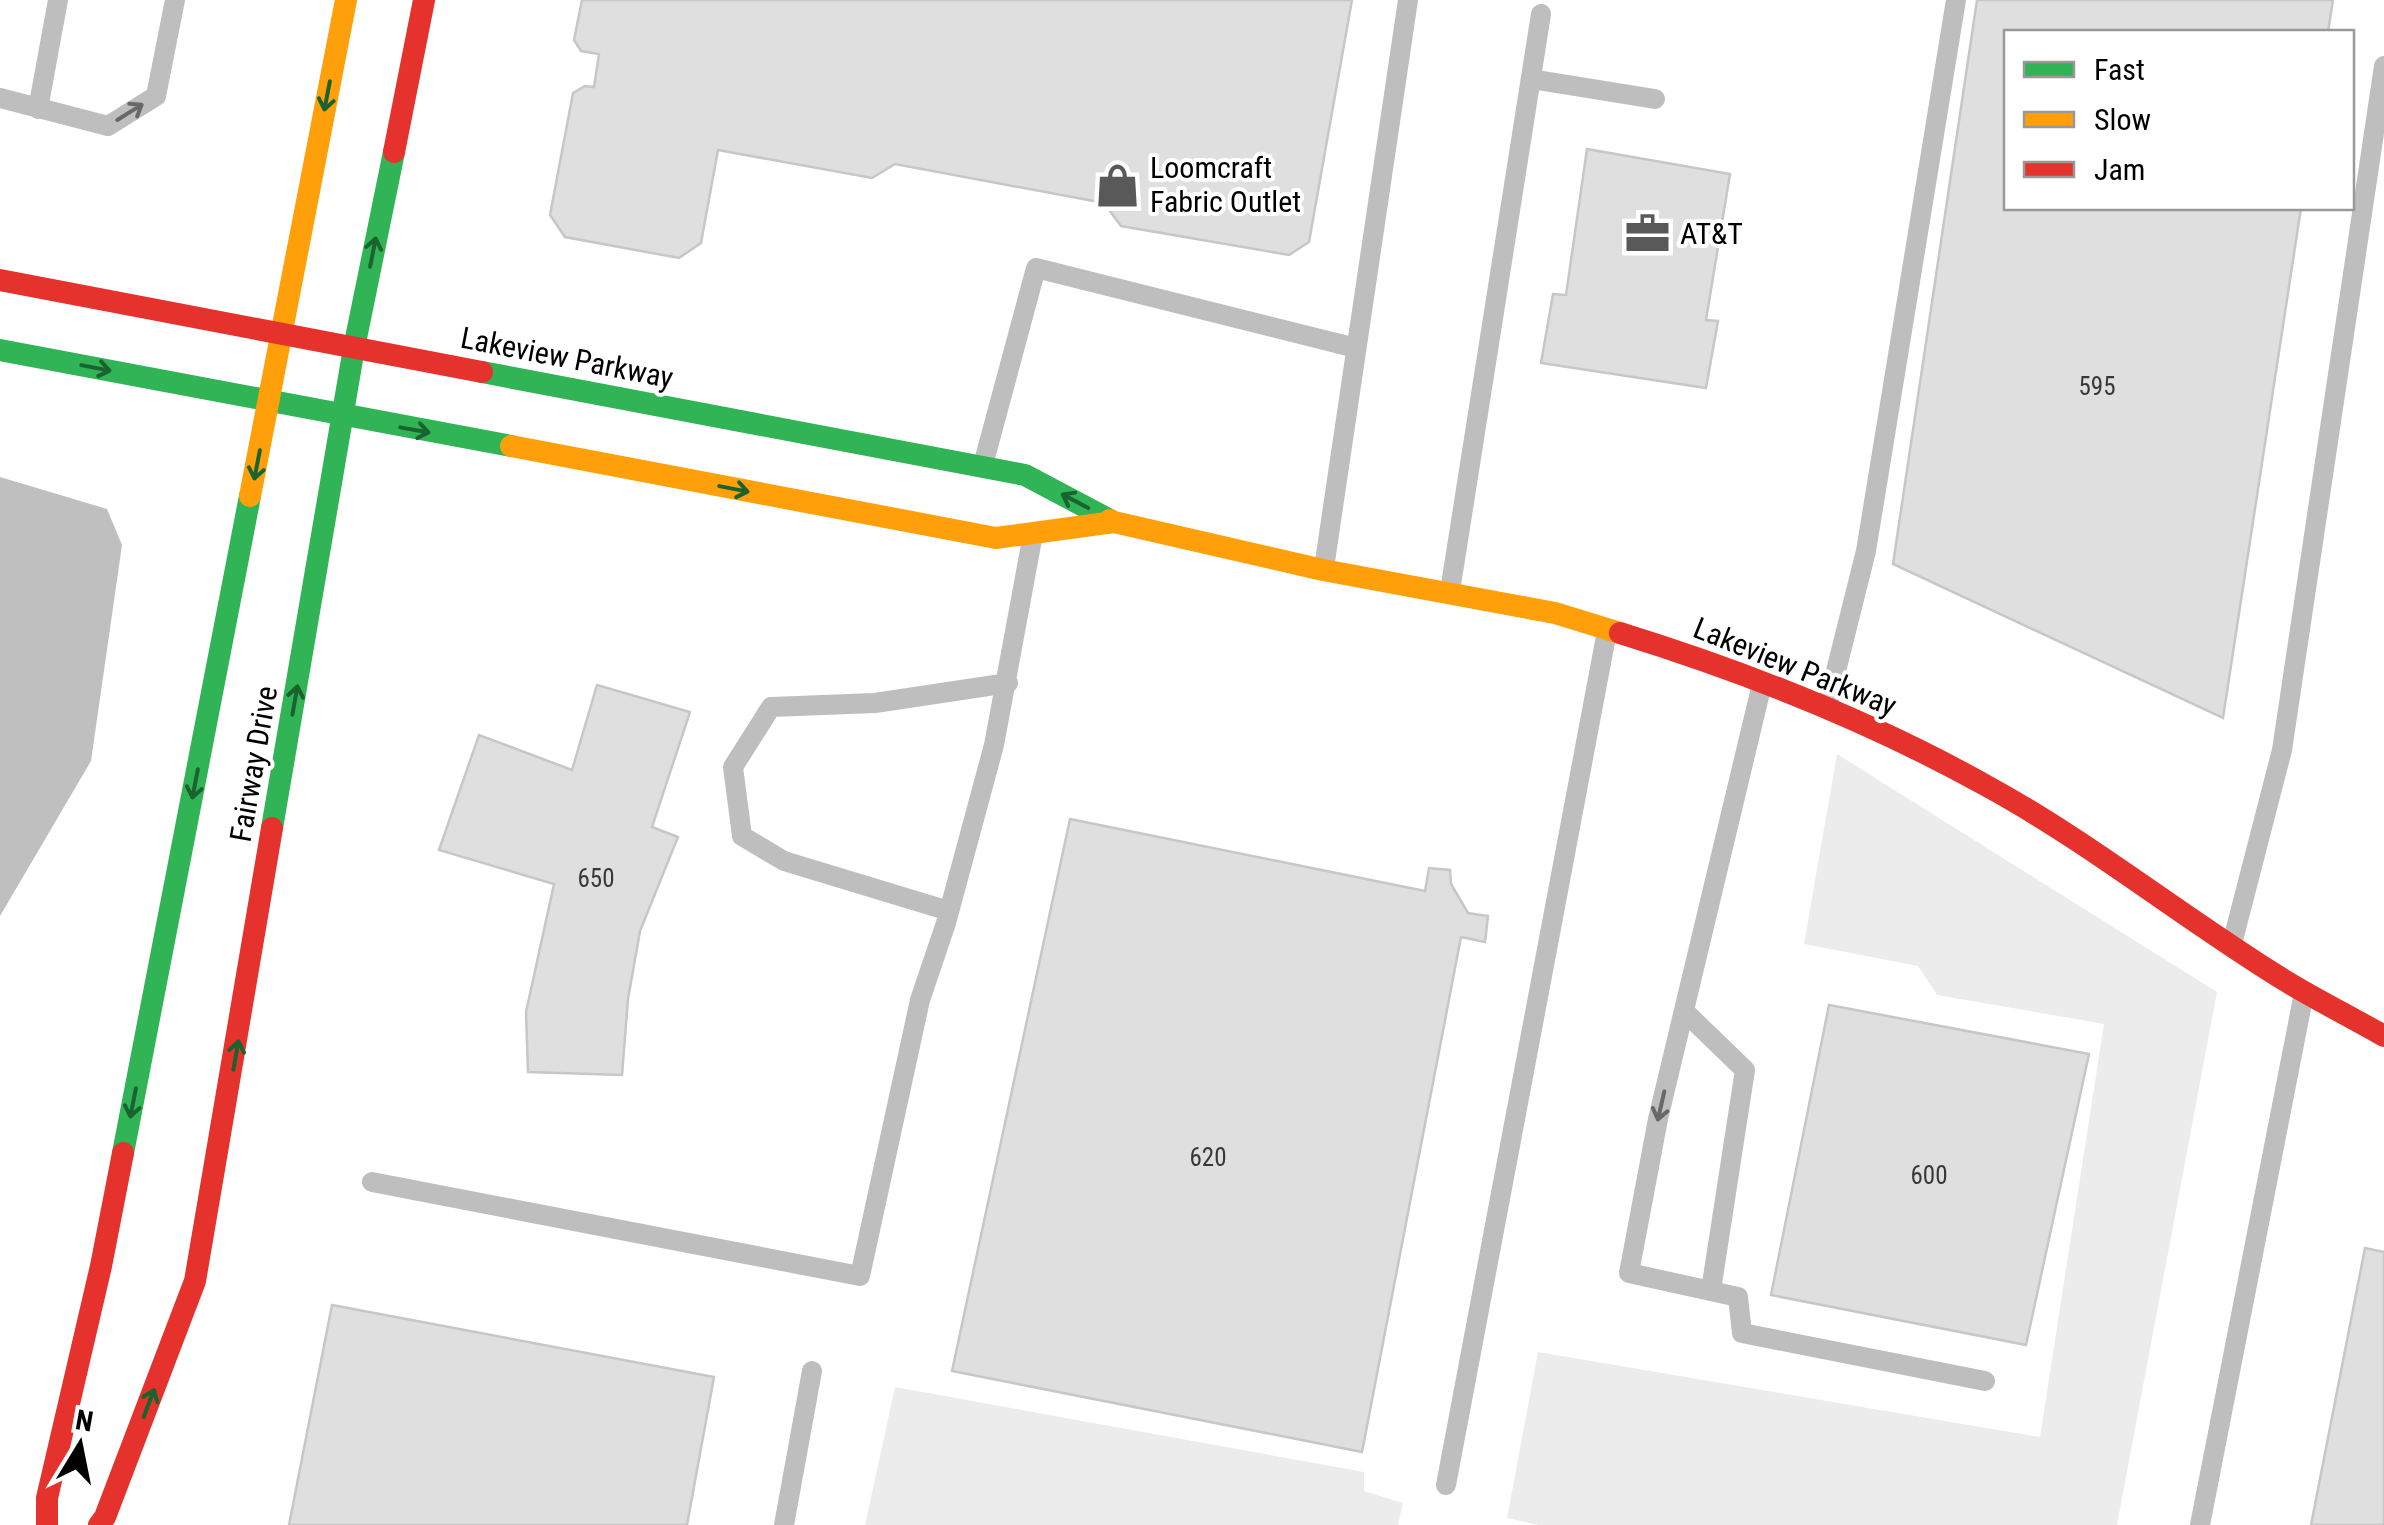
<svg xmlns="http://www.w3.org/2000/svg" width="2384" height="1525" viewBox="0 0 2384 1525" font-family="'Roboto Condensed',sans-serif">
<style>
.green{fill:#ececec}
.water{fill:#bfbfbf}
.building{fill:#dfdfdf;stroke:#c7c7c7;stroke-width:2.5}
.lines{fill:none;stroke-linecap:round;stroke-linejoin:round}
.lane{stroke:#bebebe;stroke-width:20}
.fast{stroke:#30b455;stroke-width:22}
.slow{stroke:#ff9f0a;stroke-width:22}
.jam{stroke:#e5322d;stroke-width:22}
.oneway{stroke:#1a632f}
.oneway2{stroke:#686868}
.labels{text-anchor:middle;stroke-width:8;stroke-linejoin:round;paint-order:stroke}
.number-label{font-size:25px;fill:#383838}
.poi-label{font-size:30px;fill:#000;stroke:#fff;text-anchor:start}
.street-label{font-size:30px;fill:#000;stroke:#fff}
</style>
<rect width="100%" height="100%" fill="#fff"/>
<!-- green -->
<path class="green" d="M1837,754L2217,992L2117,1525H1539L1507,1518L1538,1352L2040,1437L2104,1024L1937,995L1918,966L1804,944Z
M895,1387L1364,1472V1491L1403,1503L1398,1525H865Z"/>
<!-- water -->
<path class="water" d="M0,477L107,509L122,545L91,761L0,916Z"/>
<!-- building -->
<path class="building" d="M582,0H1352L1309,242L1289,255L1121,226L1104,203L895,164L872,178L718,150L701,243L679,258L565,237L550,215L573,93L585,86L594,87L599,54L581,51L574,40Z
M1977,0H2333L2328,32H2006V208H2301L2223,718L1893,564Z
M1587,149L1730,174L1706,320L1718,321L1706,388L1541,363L1553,294L1566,295Z
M597,685L690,712L652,827L678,837L640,931L628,999L622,1075L528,1072L526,1012L554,884L439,850L479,735L572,770Z
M1070,819L1425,891L1429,868L1450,870L1451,884L1468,913L1488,916L1485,942L1461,937L1362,1452L952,1371Z
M1829,1005L2089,1054L2026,1345L1771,1295Z
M2365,1248L2384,1252V1525H2311Z
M332,1305L714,1377L687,1525H289Z"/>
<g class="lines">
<!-- lane -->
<path class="lane" d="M1531,79L1655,99
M0,98L108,126L156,96L175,0
M38,109L58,0
M983,465L1036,268L1356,348
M1324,568L1408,0
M1450,591L1541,14
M1762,684L1658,1119L1629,1273L1738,1297L1742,1333L1985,1381
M1827,707L1866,551L1956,0
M949,911L784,861L742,836L733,767L771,707L875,703L1008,683
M2233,940L2282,750L2384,66
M1684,1011L1745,1070L1711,1290
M372,1182L860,1276L920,1000L946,923L994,745L1033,534
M1446,1485L1607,631
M784,1525L812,1371
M2200,1525L2304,993"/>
<!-- fast -->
<path class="fast" d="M0,350L511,446
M482,372L1025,475L1110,520
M272,828L354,348L394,152
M123,1153L250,496"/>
<!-- slow -->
<path class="slow" d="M511,446L996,538L1114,522L1110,520
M250,496L346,0
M1114,522L1323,570L1555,613L1620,633"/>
<!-- jam -->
<path class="jam" d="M394,152L424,0
M0,280L482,372
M1620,633C1746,672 1870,721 1985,785C2090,842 2183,918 2284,980C2317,1000 2351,1017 2384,1036
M47,1525V1498L101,1266L123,1153
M99,1525L105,1517L195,1281L272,828"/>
</g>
<!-- one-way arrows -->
<defs><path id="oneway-shaft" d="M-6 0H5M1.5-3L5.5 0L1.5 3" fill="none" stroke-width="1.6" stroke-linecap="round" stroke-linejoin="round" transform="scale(2.5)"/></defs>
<g class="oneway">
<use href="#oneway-shaft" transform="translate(327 96) rotate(101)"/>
<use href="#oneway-shaft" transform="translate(373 252) rotate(-79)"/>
<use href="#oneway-shaft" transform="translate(96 368) rotate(11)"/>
<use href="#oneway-shaft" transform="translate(415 430) rotate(10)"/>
<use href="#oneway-shaft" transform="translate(257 465) rotate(101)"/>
<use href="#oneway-shaft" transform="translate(734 489) rotate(11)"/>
<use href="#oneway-shaft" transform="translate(1075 501) rotate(-152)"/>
<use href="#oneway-shaft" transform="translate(295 700) rotate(-80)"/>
<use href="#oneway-shaft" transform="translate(195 784) rotate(101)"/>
<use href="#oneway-shaft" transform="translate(236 1055) rotate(-80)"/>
<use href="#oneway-shaft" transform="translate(133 1103) rotate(101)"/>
<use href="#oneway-shaft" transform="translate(149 1403) rotate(-69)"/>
</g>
<g class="oneway2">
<use href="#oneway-shaft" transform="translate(130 112) rotate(-32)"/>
<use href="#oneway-shaft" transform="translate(1661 1106) rotate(103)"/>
</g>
<!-- icons -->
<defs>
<symbol id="shop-bare" viewBox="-9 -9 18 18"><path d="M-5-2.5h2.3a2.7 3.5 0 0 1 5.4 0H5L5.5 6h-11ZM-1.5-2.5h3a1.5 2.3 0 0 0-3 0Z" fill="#595959" stroke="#fff" stroke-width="2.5" paint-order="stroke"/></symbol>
<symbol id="office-bare" viewBox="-9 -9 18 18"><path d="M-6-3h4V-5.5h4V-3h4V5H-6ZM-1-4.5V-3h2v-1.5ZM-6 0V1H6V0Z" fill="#595959" stroke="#fff" stroke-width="2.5" paint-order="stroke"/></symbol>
</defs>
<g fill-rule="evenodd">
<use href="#shop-bare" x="1086" y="154" width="63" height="63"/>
<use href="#office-bare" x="1616" y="202" width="63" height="63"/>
</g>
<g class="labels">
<!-- number labels -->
<g class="number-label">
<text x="2097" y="395">595</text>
<text x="596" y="887">650</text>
<text x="1208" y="1166">620</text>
<text x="1929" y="1184">600</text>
</g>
<!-- poi labels -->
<g class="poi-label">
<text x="1150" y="178">Loomcraft<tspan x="1150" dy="34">Fabric Outlet</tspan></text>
<text x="1680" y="244">AT&amp;T</text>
</g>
<!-- street labels -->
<g class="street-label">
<text transform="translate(567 358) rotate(11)" y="10">Lakeview Parkway</text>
<text transform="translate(1795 667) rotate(22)" y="10">Lakeview Parkway</text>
<text transform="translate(254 764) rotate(-80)" y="10">Fairway Drive</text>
</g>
</g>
<!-- legend -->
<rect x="2004" y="30" width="350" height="180" fill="#ffffff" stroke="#999999" stroke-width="2.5"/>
<rect x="2024" y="62" width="50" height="15" fill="#30b455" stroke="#999999" stroke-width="2.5"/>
<text x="2094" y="80" font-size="30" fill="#000000">Fast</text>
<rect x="2024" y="112" width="50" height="15" fill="#ff9f0a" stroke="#999999" stroke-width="2.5"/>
<text x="2094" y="130" font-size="30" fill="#000000">Slow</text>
<rect x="2024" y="162" width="50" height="15" fill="#e5322d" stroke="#999999" stroke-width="2.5"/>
<text x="2094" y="180" font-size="30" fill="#000000">Jam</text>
<!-- north arrow -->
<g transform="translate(80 1445) rotate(10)" stroke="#ffffff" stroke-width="8" paint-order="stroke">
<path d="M0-8L18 38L0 25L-18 38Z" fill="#000000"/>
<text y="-15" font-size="28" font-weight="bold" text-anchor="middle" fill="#000000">N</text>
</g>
</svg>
